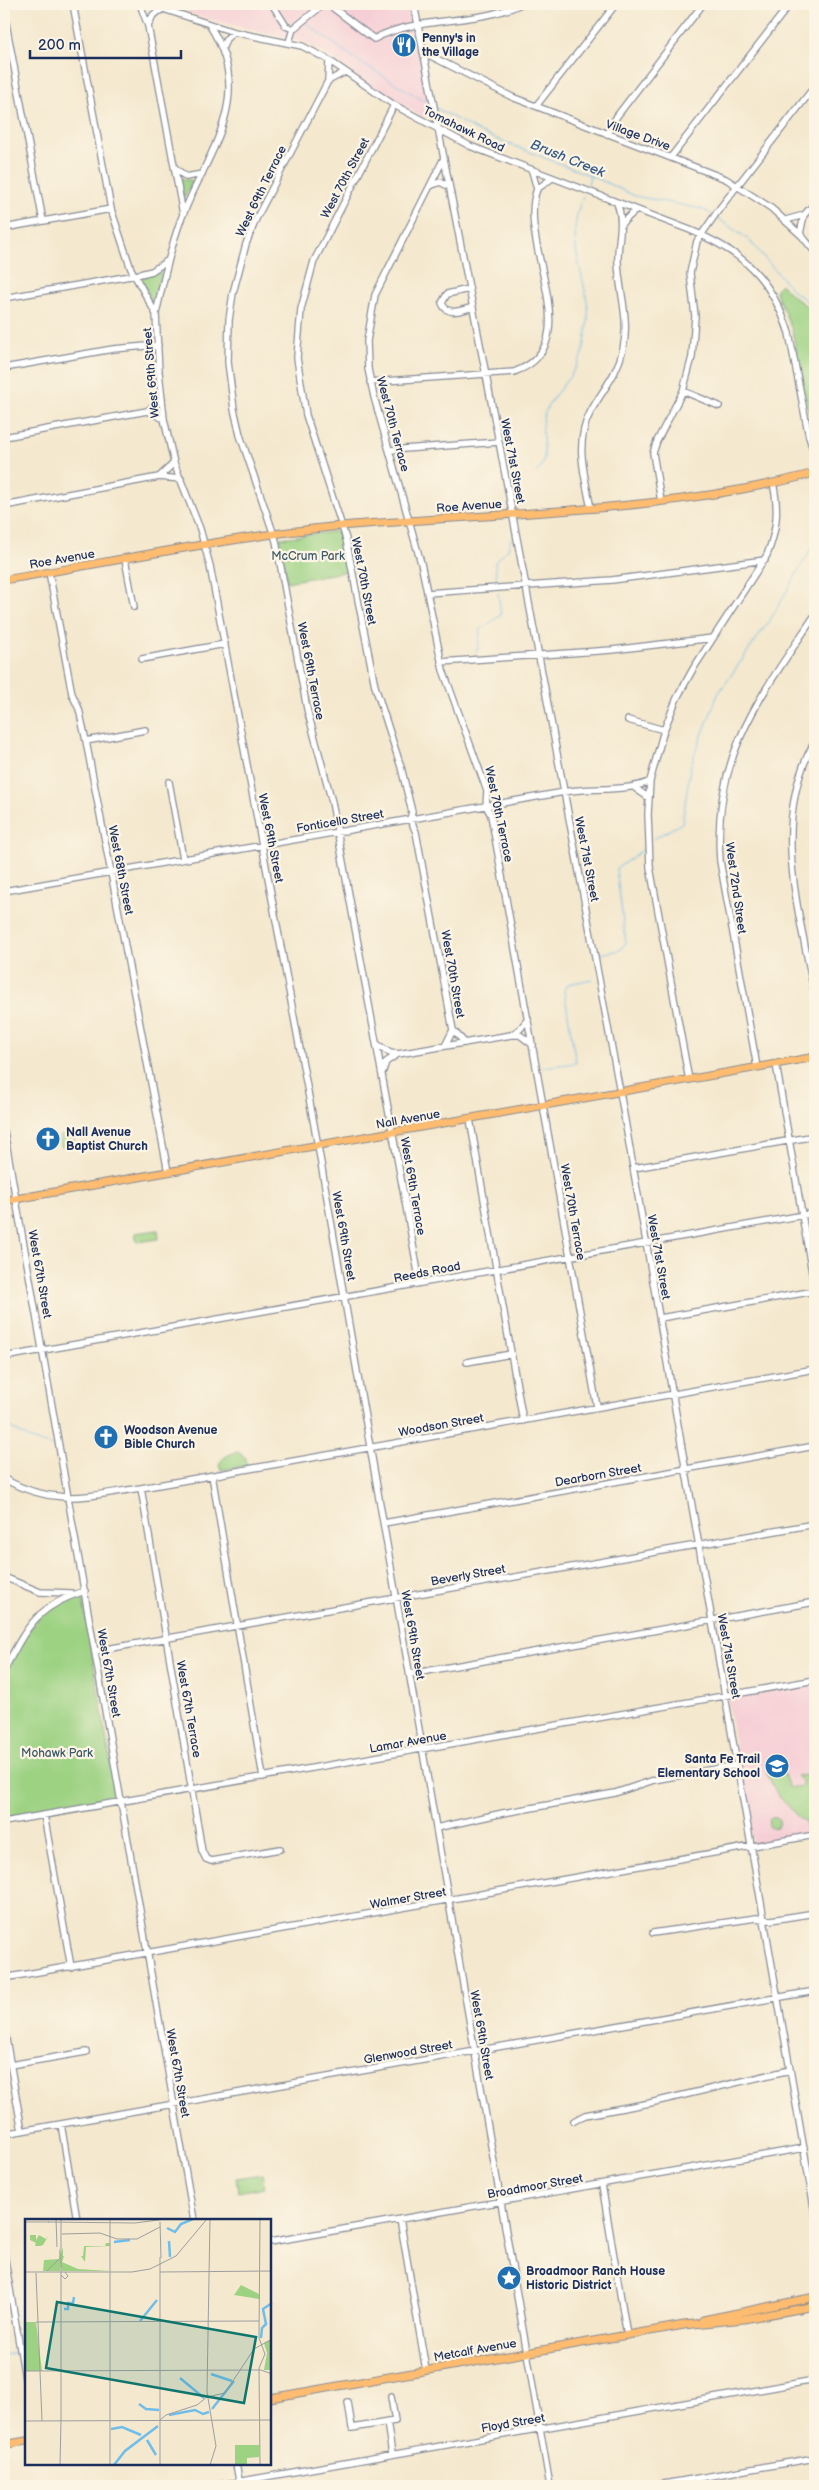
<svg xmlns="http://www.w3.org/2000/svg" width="819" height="2490" viewBox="0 0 819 2490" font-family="'Balsamiq Sans',sans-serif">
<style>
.built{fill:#f6cfd6}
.green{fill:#9dd283;stroke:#5c8070}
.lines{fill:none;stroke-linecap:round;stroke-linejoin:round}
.stream{stroke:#6fbdea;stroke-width:1}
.minor-casing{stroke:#888c96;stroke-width:8}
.major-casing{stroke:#888c96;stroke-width:9}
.minor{stroke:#fff;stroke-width:5.5}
.major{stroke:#fdbc6f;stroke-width:7}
.labels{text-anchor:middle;stroke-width:4.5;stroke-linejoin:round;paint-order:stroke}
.poi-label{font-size:12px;font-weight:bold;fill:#1b2f5e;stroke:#fcf5e5;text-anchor:start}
.street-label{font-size:12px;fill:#1b2f5e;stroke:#fcf5e5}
.park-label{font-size:12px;fill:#3c5867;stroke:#fcf5e5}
.water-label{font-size:14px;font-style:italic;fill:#345a88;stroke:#fcf5e5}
.inset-river{fill:none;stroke:#6fbdea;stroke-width:2.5}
.inset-road{fill:none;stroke:#9d9ea1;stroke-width:1}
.view{fill:#0f766e;fill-opacity:0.15;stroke:#0f766e;stroke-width:2.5}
.inset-edge{fill:none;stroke:#1b2f5e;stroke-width:2.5}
</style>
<rect width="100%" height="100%" fill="#fcf5e5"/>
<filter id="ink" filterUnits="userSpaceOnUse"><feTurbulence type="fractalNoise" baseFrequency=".02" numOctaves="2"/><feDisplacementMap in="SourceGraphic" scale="10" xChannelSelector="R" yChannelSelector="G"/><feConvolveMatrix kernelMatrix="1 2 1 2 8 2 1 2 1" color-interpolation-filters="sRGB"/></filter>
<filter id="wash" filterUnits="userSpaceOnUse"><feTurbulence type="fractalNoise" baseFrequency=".0096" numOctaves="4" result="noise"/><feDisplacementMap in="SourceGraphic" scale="20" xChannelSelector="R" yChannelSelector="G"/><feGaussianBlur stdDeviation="1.12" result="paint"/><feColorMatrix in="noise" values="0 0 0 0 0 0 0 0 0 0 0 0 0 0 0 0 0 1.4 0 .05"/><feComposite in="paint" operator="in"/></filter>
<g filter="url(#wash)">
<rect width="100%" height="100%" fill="#f4e8ce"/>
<!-- built -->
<path class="built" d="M163,4H410L430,115L423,118L367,84L322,52L305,43L208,19Z
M815,1682V1834L753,1845L727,1698Z"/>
<!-- green -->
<path class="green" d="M180,178L193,181L185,197L183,196Z
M159,270L161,272L154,306L141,278Z
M781,284L794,297L815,312V445L792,330L775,290Z
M339,531L343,538L349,571L287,582L280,538Z
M73,1134L75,1145L61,1147L60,1136Z
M158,1230L159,1239L137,1242L135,1233Z
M238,1452L246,1458L247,1466L221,1470L219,1464C224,1456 229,1454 238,1452Z
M77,1597L83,1600L116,1795L113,1799L5,1818L4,1677L28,1632L41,1615L68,1599Z
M782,1769L789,1788L802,1786V1782L796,1776L806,1775L808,1785L815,1784V1826L806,1829L805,1821C793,1817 788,1801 778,1796L766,1772Z
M768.5 1823a5.5 5.5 0 1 1 11 0a5.5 5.5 0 1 1-11 0Z
M262,2174L265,2187L238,2192L236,2178Z"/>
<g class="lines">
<!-- stream -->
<path class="stream" d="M307,24L355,59L431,105
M436,108L481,133L594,177L635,196L702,209L713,215
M588,184L590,176
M716,217L749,240L794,292L815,306
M536,473C552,458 539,438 543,419C548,394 580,376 585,342C587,329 590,314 587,301C580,260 566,238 583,196
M497,583L495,562L508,549L511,538
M474,655L478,648L480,630L501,615L498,593
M653,839L682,823L691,764L718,694L772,617L815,542
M601,954L620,950L626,943L616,869L644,849
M543,1067L576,1063L564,990L568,984L592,979
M4,1424L34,1441L53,1446
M4,2355L18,2352"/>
</g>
</g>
<g filter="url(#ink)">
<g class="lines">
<defs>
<path id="minor" d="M73,4L111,209L131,269L156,314L159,372L164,419L174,463L200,529L210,566L318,1146L550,2486
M140,4L148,26L183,214
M148,4L234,32L302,46L327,59L394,105L470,146L690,230C743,252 771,278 789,333L809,437L815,455
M272,4L286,26L293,29L289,42
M328,4L374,39C418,15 476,26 521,4
M414,4L499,442L620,1092L815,2213
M4,13L43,221
M148,26L153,15L163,9
M293,29L324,4
M223,47L226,39L234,32
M423,52L512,97L726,179L771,208L802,236L815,252
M329,61L328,81L256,219L246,244L233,293L229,320L228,362L234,409L240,435L276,541L307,709L332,802L420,1283
M328,81L345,72
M394,105L314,261L301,309L297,358L306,415L346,539L375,686L401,767L412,812L410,819L416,832L453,1030L445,1046
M536,106L616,4
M607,134L617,116L703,4
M671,157L790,4
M443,160L375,295L367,341L368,369L374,397L421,563L443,670L487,791L486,806L491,815L597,1407
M175,168L186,177L202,174
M532,171L537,189
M430,186L440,182L448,186
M786,220L804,215L815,203
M622,223L636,210
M4,228L111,209
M800,234L804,215
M469,289L447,294L442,303C447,317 462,310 473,307
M4,298L136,275L152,271L167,261
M156,314C163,282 169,252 180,222C206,153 257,100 210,26
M4,368L113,349L158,345
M370,382L514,372C591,345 516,244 537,189L551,179
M683,391L719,406
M147,411L162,399
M4,437L147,411L164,419
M390,450L499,442
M159,477L181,479
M661,501L653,453L657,441L683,391L692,357L695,316L690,273L697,241L720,208L815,86
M4,506L159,477L174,463
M591,509C585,476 574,444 590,413C602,390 617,376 623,349C630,319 619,292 618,262C617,241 625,223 617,203
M125,559L134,607
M49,572L72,694L79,709L86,741L168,1172
M427,593L612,580L765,560
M142,659L225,644
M441,662L612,650L713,638
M628,720L664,730
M86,741L145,730
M815,741C769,821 800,913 815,996
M169,782L183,859
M635,788L649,798
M4,891L570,791C593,788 634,791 650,781
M453,1030L465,1043
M511,1035H520L533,1045
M377,1044L390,1053L398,1054L511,1035L520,1029L528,1019
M776,1064L815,1290
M757,1067L720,861C712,757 760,697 815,615
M383,1071L386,1062L398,1054
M689,1080L650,867L648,814L650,781L664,730L677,698L693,669L767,555C777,530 779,509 773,483
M470,1119L523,1421
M4,1131L194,2220
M634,1168L815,1136
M660,1318L815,1291
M4,1357L815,1213
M467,1362L511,1354
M212,1475L263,1777
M4,1479C55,1507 87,1496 141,1488L815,1369
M141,1488L202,1851L206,1859L211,1861L280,1849
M384,1523L815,1446
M4,1577L40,1592L71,1593
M95,1651L815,1524
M4,1670C27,1627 36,1606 85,1591
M410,1674L815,1602
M44,1815L71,1967
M4,1822L815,1680
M436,1828L503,1813L615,1793L654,1780L737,1765
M653,1933L756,1918L771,1920L815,1913
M4,1978L815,1835
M4,2028L22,2131
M10,2065L86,2052
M574,2121L585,2115L650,2103L790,2070
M61,2124L77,2220
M4,2134L815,1991
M602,2185L627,2335
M400,2219L426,2370
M270,2242L804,2148
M4,2254L26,2384
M348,2402L352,2428L395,2421L391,2397
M387,2422L392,2454
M236,2464L240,2486
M214,2486L815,2380
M652,2486L815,2458"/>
<path id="major" d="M4,580C116,561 228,537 341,526C499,512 661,514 815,473
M4,1201L815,1057
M703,2320L815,2297
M270,2398L684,2325L744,2319L815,2306
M4,2445L26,2441"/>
</defs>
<!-- minor casing -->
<use href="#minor" class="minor-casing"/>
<!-- major casing -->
<use href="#major" class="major-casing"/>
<!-- minor -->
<use href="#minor" class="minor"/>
<!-- major -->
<use href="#major" class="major"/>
</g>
</g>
<!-- icons -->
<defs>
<symbol id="restaurant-disc" viewBox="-11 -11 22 22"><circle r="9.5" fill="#1f6fb2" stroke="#fcf5e5"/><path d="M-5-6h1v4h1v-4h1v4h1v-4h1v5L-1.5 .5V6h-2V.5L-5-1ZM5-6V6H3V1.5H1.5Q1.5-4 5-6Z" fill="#fff"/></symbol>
<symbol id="church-disc" viewBox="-11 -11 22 22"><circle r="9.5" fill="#1f6fb2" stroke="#fcf5e5"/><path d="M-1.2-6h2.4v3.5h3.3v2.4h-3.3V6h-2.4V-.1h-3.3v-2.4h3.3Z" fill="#fff"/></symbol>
<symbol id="school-disc" viewBox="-11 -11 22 22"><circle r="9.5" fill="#1f6fb2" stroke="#fcf5e5"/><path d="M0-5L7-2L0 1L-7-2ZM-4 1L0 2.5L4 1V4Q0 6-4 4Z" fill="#fff"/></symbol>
<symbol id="sight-disc" viewBox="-11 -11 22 22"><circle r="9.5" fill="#1f6fb2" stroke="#fcf5e5"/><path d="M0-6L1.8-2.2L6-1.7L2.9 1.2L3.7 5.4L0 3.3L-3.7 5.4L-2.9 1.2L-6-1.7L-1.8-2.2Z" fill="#fff"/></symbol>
</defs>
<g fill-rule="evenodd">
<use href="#restaurant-disc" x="390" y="31" width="28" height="28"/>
<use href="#church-disc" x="34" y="1125" width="28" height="28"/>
<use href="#church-disc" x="92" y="1423" width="28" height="28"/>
<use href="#school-disc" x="763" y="1752" width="28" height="28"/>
<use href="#sight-disc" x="495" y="2264" width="28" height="28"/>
</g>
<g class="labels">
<!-- poi labels -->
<g class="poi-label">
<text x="422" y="42">Penny's in<tspan x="422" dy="14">the Village</tspan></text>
<text x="66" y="1136">Nall Avenue<tspan x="66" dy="14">Baptist Church</tspan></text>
<text x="124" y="1434">Woodson Avenue<tspan x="124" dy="14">Bible Church</tspan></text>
<text x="760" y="1763" text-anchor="end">Santa Fe Trail<tspan x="760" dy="14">Elementary School</tspan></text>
<text x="526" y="2275">Broadmoor Ranch House<tspan x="526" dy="14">Historic District</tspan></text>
</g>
<!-- street labels -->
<g class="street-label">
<text transform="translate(464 129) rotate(26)" y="4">Tomahawk Road</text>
<text transform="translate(638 135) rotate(20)" y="4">Village Drive</text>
<text transform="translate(345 178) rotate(-62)" y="4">West 70th Street</text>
<text transform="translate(261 191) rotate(-64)" y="4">West 69th Terrace</text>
<text transform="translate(151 373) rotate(-95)" y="4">West 69th Street</text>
<text transform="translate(393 424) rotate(75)" y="4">West 70th Terrace</text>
<text transform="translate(513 461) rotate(79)" y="4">West 71st Street</text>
<text transform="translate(469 506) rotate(-4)" y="4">Roe Avenue</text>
<text transform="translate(62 559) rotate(-10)" y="4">Roe Avenue</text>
<text transform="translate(364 581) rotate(79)" y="4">West 70th Street</text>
<text transform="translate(311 671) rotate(79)" y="4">West 69th Terrace</text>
<text transform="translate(499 814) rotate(78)" y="4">West 70th Terrace</text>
<text transform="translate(340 821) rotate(-10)" y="4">Fonticello Street</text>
<text transform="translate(271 838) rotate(79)" y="4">West 69th Street</text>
<text transform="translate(587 859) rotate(79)" y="4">West 71st Street</text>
<text transform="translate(121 870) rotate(79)" y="4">West 68th Street</text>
<text transform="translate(736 888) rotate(82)" y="4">West 72nd Street</text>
<text transform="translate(453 974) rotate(80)" y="4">West 70th Street</text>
<text transform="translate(408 1119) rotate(-10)" y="4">Nall Avenue</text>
<text transform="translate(413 1186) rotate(80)" y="4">West 69th Terrace</text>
<text transform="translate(573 1212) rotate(80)" y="4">West 70th Terrace</text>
<text transform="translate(344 1236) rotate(80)" y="4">West 69th Street</text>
<text transform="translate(659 1257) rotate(80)" y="4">West 71st Street</text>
<text transform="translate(427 1272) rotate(-11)" y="4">Reeds Road</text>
<text transform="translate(40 1274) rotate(80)" y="4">West 67th Street</text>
<text transform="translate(441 1425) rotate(-10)" y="4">Woodson Street</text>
<text transform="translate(598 1475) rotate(-10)" y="4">Dearborn Street</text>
<text transform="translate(468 1575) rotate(-10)" y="4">Beverly Street</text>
<text transform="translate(413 1635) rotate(80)" y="4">West 69th Street</text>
<text transform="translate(729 1656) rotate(80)" y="4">West 71st Street</text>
<text transform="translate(109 1673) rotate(80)" y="4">West 67th Street</text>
<text transform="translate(189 1709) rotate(80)" y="4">West 67th Terrace</text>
<text transform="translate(408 1742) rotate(-10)" y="4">Lamar Avenue</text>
<text transform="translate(408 1898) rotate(-10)" y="4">Walmer Street</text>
<text transform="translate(482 2035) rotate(80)" y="4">West 69th Street</text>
<text transform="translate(408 2052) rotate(-10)" y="4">Glenwood Street</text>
<text transform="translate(178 2073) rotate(80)" y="4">West 67th Street</text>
<text transform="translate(535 2186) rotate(-10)" y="4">Broadmoor Street</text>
<text transform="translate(475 2350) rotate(-10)" y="4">Metcalf Avenue</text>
<text transform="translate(513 2423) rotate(-10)" y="4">Floyd Street</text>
</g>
<!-- park labels -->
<g class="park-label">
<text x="308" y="560">McCrum Park</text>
<text x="57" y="1757">Mohawk Park</text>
</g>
<!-- water labels -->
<g class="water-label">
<text transform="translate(568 158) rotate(22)" y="5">Brush Creek</text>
</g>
</g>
<!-- overview -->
<g transform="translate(25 2219)">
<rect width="246" height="246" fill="#f4e8ce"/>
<path d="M11,16V21L14,16L21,20L24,16L18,26L15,27H10L11,24L5,21V16ZM81,24H85V27L61,28L60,43L56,37H39L37,43L53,50L85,52H37L35,47V52H18L19,41L34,40V29L36,35L38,28V37H58L59,27H80ZM216,66L234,75V80L209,76ZM0,103H11L17,152H0ZM246,120V151H239L242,134L239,124ZM210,226H234V238L222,239V245H210Z" fill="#9dd283"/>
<path class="inset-river" d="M142,9L150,13L156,5L168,0M144,22L145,38M89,23L105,21M39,90H43V84H48L49,78M115,102L132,81M236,119L237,109L241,105L238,90L247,84M186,155L207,162M155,159L179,179M114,185L121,190L134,191M187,190L209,162M144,196L170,191L178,195L184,193M86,210L97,208L116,216M122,221L131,236M89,246L100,232L133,207"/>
<path class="inset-road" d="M31,0L32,28M36,0V56L40,60L43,57L40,53M185,0L182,173L191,227L185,246M0,3H24M23,3L110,4L141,0M135,3L136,39M37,15L75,14L92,20H112L135,8M22,52L35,39M0,53H107L125,50L151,37L182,0M135,53L247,52M11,54L17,202M11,103L234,102M0,152L236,151L247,155M135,201L141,196L172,186L182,178L200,174L229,130L247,120M135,201V246M0,202L247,201M36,202V56M135,202V38M35,246L36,201M85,246V0M235,246L234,149L240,135L234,119L235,0"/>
<path class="view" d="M32,83L231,118L219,184L21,149Z"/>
<rect width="246" height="246" class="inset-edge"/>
</g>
<!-- margin -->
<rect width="819" height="2490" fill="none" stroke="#fcf5e5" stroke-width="20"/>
<!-- scale -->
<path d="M30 50v8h151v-8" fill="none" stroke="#1b2f5e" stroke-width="2.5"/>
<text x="38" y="50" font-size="15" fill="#1b2f5e" stroke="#fcf5e5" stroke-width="4" paint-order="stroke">200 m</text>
</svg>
